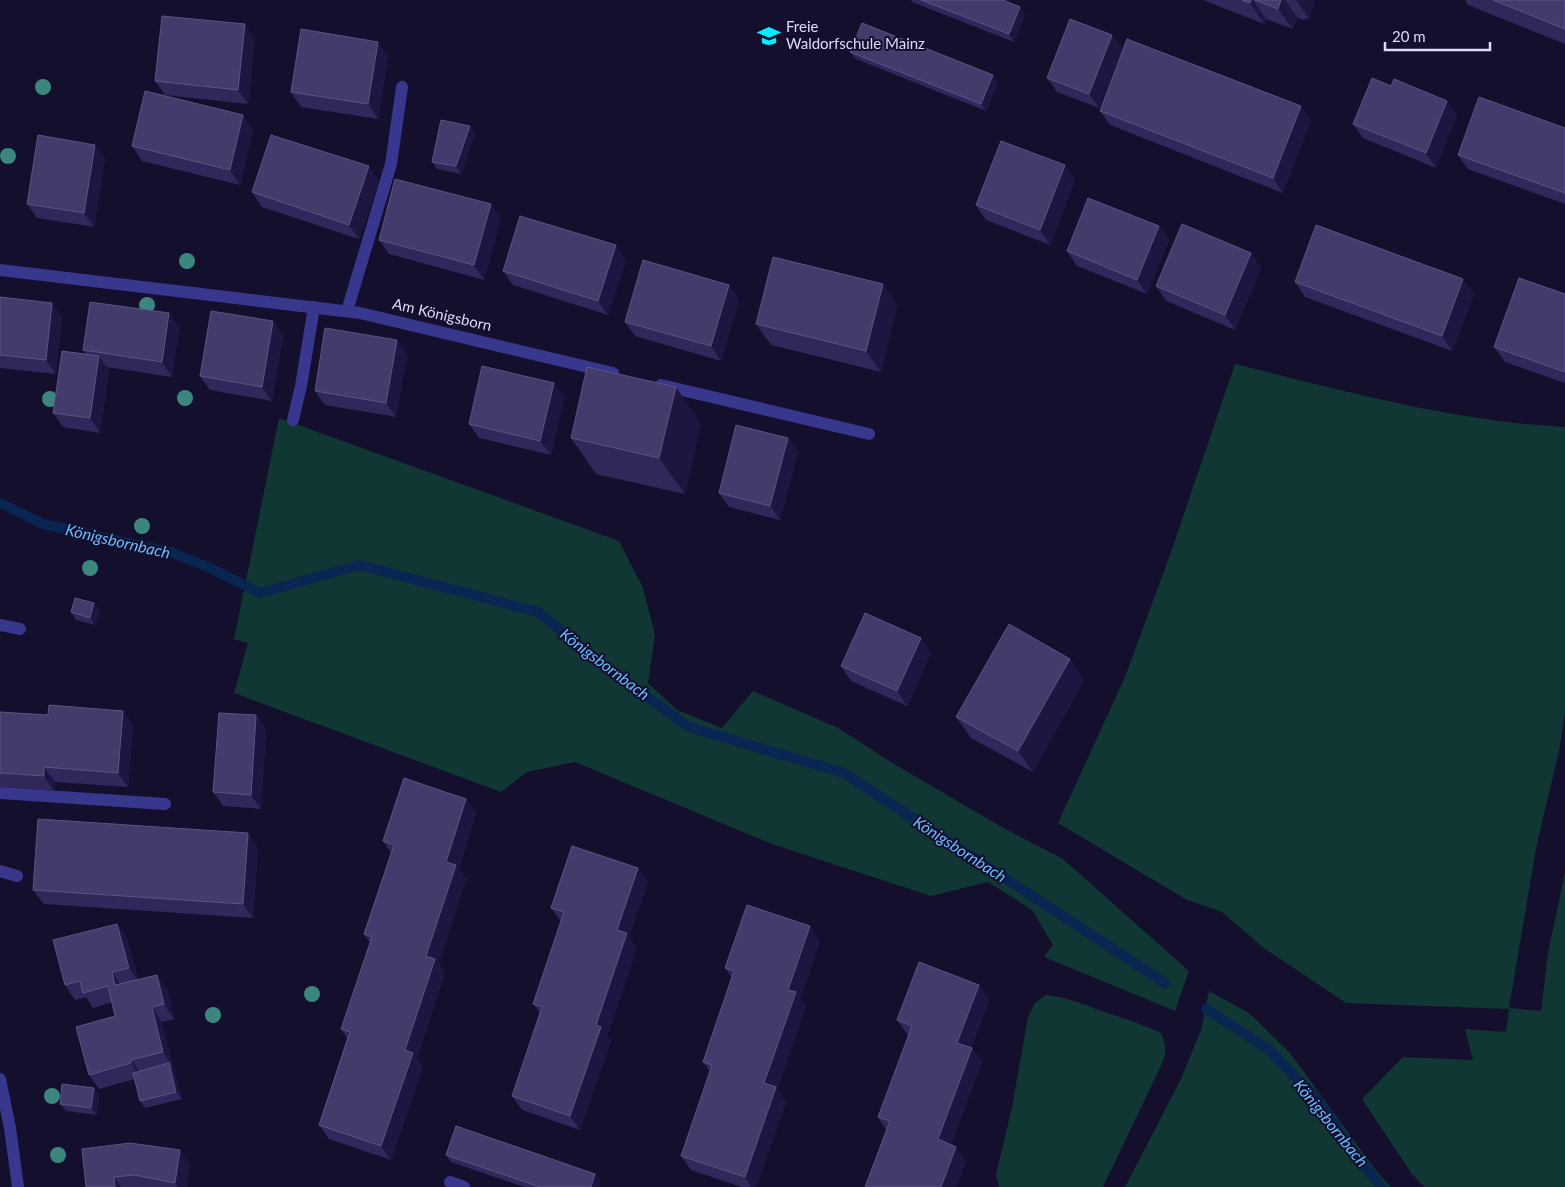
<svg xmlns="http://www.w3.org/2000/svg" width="1565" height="1187" viewBox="0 0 1565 1187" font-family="Lato,sans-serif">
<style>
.green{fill:#113735}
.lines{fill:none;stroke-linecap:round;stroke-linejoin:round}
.stream{stroke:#092551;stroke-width:10}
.lane{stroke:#38378e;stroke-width:12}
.street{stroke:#38378e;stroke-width:12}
.tree{fill:#3b877f}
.wall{fill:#30275a}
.shaded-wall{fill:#1d1640}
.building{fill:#433b6c;stroke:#5b5483}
.labels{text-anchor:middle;stroke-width:4;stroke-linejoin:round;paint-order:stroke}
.poi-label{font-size:15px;fill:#dedaff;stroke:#130f2c;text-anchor:start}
.street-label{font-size:15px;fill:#dedaff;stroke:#130f2c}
.water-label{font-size:16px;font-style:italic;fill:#68bcff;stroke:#130f2c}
</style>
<rect width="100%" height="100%" fill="#130f2c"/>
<!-- green -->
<path class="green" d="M1235,364C1344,391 1453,421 1565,427V712L1559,751L1536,848L1509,1008L1541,1011L1548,953L1565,872V1187H1425L1412,1174L1362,1099L1403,1057L1473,1060L1465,1029L1506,1032L1509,1009L1346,1003L1265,949L1222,912L1187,900L1058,823L1125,677L1171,552Z
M279,418L619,541L643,588L655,635L648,683L677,710L722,728L753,691L838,728L894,764L1000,826L1063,859L1189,971L1175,1011L1044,957L1053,945L1032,910L988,882L931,896L772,844L575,762L527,772L501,792L234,693L248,643L234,639Z
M1209,991L1249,1013L1290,1053L1377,1172L1391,1187H1125L1181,1079L1201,1030Z
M1046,995C1065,997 1084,1004 1102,1011C1122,1018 1142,1024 1161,1033C1168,1049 1166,1055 1159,1070L1103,1187H999L996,1175L1012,1107L1028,1017L1035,1003Z"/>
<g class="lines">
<!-- stream -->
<path class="stream" d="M0,503L43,524L173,553L210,568L260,593L360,565L538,612L604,666L689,727L844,773L1165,983
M1206,1009L1268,1049L1317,1099L1354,1153L1381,1187"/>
<!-- lane -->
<path class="lane" d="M347,311L391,164L402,87
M293,420L301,386L314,307
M0,625L20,629
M0,793L165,804
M0,871L17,876
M450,1182L464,1187"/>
<!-- street -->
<path class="street" d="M0,270L360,313L613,373
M661,385L869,434
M0,1079L10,1128L18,1187"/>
</g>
<!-- trees -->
<g class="tree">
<circle cx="43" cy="87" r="8"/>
<circle cx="8" cy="156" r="8"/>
<circle cx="187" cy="261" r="8"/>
<circle cx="147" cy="305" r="8"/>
<circle cx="185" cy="398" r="8"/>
<circle cx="50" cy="399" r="8"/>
<circle cx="142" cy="526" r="8"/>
<circle cx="90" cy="568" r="8"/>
<circle cx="312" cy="994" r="8"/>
<circle cx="213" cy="1015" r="8"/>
<circle cx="52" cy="1096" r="8"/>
<circle cx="58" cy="1155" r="8"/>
</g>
<!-- wall -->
<path class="wall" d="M911,0H1003L1025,14L1014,42L912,2Z
M1203,0H1315L1309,18L1303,20L1297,17L1293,29L1266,19L1264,24Z
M1465,0H1565V44L1468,5Z
M1112,35L1122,49L1099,108L1057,92L1047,78Z
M255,38L248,104L165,95L155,81Z
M850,52L998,83L986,111L856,59Z
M388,56L378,119L301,107L291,92Z
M1391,86L1457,115L1436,168L1363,138L1353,124Z
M1100,111L1311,120L1283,193L1110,125Z
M243,115L253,130L240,185L142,161L132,146Z
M470,126L475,133L461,174L437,169L432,162Z
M1565,128V204L1468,169L1458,155Z
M105,159L94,227L37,218L27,204Z
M1065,165L1075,180L1050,245L986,220L976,205Z
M379,181L359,239L262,207L252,192Z
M501,218L484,280L389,254L379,240Z
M1159,226L1169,240L1147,294L1077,266L1067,251Z
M1251,253L1261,268L1235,330L1166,301L1156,286Z
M626,260L608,315L513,285L503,271Z
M1463,279L1474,294L1452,351L1305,297L1295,282Z
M883,284L897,305L881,372L771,345L756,324Z
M729,285L739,300L721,361L635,336L625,322Z
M1565,294V383L1505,362L1494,347Z
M0,297L52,303L62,317L56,374L0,368Z
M169,313L179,328L172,377L106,367L109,371L100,433L63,427L53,413L86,354L83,350Z
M273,321L283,336L272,401L210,390L200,376Z
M397,340L407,355L396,417L325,405L315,391Z
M564,397L551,455L479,438L469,424Z
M701,423L685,494L596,474L571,438Z
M788,438L798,452L780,520L729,507L719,493Z
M100,611L95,625L76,620L71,612Z
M921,638L931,653L907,706L851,681L841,666Z
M1070,659L1084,680L1033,772L971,738L956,717Z
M123,711L133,725L128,787L55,782L54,791L0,787V712L48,715Z
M256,715L266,730L261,809L223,806L213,792Z
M466,799L476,813L459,868L466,879L439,963L445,973L417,1058L423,1067L391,1160L329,1139L319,1125L347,1038L341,1029L370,943L364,934L391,853L383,841Z
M258,847L253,918L44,904L33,890Z
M638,868L648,882L629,937L637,948L607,1036L611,1041L580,1130L522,1110L512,1096L540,1013L533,1004L561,922L551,908Z
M117,924L127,938L138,979L167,989L174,1019L162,1022L173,1067H172L174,1071L182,1099L145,1108L140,1101L135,1079L99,1089L89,1075L115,1016L112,1002L93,1008L86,997L75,1000L65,985Z
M810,926L820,941L800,999L806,1006L777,1089L786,1102L756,1187H741L691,1170L681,1156L710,1072L703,1062L732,978L725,968Z
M979,985L989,1000L971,1048H972L982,1062L951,1145L966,1161L956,1187H865L886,1130L878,1117L909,1035L907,1034L897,1020Z
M94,1088L99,1095L97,1115L66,1111L60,1104Z
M82,1149L190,1164L187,1187H86Z
M446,1155L595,1174L600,1181L599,1187H524L451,1162Z"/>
<!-- shaded-wall -->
<path class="shaded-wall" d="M1251,0H1253L1266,19L1264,24L1250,3Z
M1281,0H1285L1297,17L1293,29L1278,9Z
M1296,0H1315L1309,18Z
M1020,7L1025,14L1014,42L1009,34Z
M245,24L255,38L248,104L238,90Z
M1112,35L1122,49L1099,108L1089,94Z
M378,42L388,56L378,119L368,104Z
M993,75L998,83L986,111L981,104Z
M1447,101L1457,115L1436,168L1426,153Z
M1301,106L1311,120L1283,193L1273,178Z
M243,115L253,130L240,185L230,170Z
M470,126L475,133L461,174L456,166Z
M95,145L105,159L94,227L84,213Z
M1065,165L1075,180L1050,245L1040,230Z
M369,166L379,181L359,239L349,225Z
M491,204L501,218L484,280L474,265Z
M1159,226L1169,240L1147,294L1137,280Z
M616,245L626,260L608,315L598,301Z
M1251,253L1261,268L1235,330L1225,315Z
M1463,279L1474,294L1452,351L1442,336Z
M883,284L897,305L881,372L866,351Z
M729,285L739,300L721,361L711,346Z
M52,303L62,317L56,374L46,360Z
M169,313L179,328L172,377L162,362Z
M273,321L283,336L272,401L262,387Z
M397,340L407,355L396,417L386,403Z
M99,356L109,371L100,433L90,418Z
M554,383L564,397L551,455L540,441Z
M676,387L701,423L685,494L659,458Z
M788,438L798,452L780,520L770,506Z
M94,603L100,611L95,625L90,618Z
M921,638L931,653L907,706L897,691Z
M1070,659L1084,680L1033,772L1018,751Z
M123,711L133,725L128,787L118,773Z
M256,715L266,730L261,809L251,795Z
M44,767L55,782L54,791L44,776Z
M466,799L476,813L459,868L466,879L439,963L445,973L417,1058L423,1067L391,1160L381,1146L405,1050L426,956L446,862Z
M248,833L258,847L253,918L243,904Z
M638,868L648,882L629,937L637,948L607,1036L611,1041L580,1130L570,1116L617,930Z
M117,924L127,938L139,982L129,968Z
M810,926L820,941L800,999L806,1006L777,1089L786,1102L756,1187H751L745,1177L764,1083L788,990Z
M112,972L122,986L115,985Z
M157,975L167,989L174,1019L164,1004Z
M979,985L989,1000L967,1057L957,1043Z
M152,1007L162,1022L173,1067L163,1052Z
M972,1048L982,1062L948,1154L938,1139Z
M131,1060L141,1074V1078L131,1063Z
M169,1063L174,1071L182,1099L176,1092Z
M94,1088L99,1095L97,1115L91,1108Z
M956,1147L966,1161L956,1187H941Z
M180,1150L190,1164L187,1187H178L175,1183Z
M595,1174L600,1181L599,1187H591Z
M114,1177L121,1187H115Z"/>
<!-- building -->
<path class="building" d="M921,0H1003L1020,7L1009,34Z
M1242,0H1251L1250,3Z
M1255,0H1281L1278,9Z
M1493,0H1565V29Z
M162,16L245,24L238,90L155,81Z
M1070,19L1112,35L1089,94L1047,78Z
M862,23L993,75L981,104L850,52Z
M301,29L378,42L368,104L291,92Z
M1127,39L1301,106L1273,178L1100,111Z
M1372,78L1391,86L1394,79L1447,101L1426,153L1353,124Z
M145,91L243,115L230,170L132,146Z
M1479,97L1565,128V193L1458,155Z
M441,120L470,126L456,166L432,162Z
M38,135L95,145L84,213L27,204Z
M271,135L369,166L349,225L252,192Z
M1001,141L1065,165L1040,230L976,205Z
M395,179L491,204L474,265L379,240Z
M1088,198L1159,226L1137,280L1067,251Z
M520,216L616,245L598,301L503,271Z
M1182,224L1251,253L1225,315L1156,286Z
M1316,225L1463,279L1442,336L1295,282Z
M773,257L883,284L866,351L756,324Z
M643,260L729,285L711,346L625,322Z
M1519,278L1565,294V372L1494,347Z
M0,297L52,303L46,360L0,355Z
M90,302L169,313L162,362L83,350Z
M211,311L273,321L262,387L200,376Z
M325,328L397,340L386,403L315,391Z
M62,351L99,356L90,418L53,413Z
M482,366L554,383L540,441L469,424Z
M587,367L676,387L659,458L571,438Z
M736,425L788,438L770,506L719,493Z
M75,598L94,603L90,618L71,612Z
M865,613L921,638L897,691L841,666Z
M1009,624L1070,659L1018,751L956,717Z
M49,705L123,711L118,773L44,767V776L0,773V712L48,715Z
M219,713L256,715L251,795L213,792Z
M404,778L466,799L446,862L456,865L426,956L435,959L405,1050L413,1053L381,1146L319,1125L350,1032L341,1029L372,937L364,934L394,845L383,841Z
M38,819L248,833L243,904L33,890Z
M572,846L638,868L617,930L627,933L596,1025L601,1027L570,1116L512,1096L542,1007L533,1004L564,912L551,908Z
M747,905L810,926L788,990L796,992L764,1083L776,1087L745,1177L681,1156L712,1065L703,1062L734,971L725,968Z
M117,924L129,968L112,972L115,985L157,975L164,1004L152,1007L163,1052L131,1060V1063L89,1075L76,1027L115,1016L108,986L83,993L80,981L65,985L53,940Z
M919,962L979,985L957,1043L972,1048L938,1139L956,1147L941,1187H865L890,1121L878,1117L912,1026L897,1020Z
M169,1063L176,1092L140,1101L133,1073Z
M62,1084L94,1088L91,1108L60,1104Z
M456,1126L595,1174L591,1187H540L446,1155Z
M130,1143L180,1150L175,1183L134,1175L114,1177L115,1187H86L82,1149Z"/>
<!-- icons -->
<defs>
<symbol id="school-bare" viewBox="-9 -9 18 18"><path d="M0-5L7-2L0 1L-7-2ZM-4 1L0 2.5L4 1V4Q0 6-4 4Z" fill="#06ebff" stroke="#130f2c" stroke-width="2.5" paint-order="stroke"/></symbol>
</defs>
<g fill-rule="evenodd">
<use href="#school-bare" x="753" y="20" width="32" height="32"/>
</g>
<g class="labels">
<!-- poi labels -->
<g class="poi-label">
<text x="786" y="32">Freie<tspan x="786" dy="17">Waldorfschule Mainz</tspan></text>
</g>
<!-- street labels -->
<g class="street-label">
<text transform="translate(442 315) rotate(13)" y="5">Am Königsborn</text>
</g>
<!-- water labels -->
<g class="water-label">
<text transform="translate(118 541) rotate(13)" y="6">Königsbornbach</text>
<text transform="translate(605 664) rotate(37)" y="6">Königsbornbach</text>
<text transform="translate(960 849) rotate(33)" y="6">Königsbornbach</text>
<text transform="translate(1331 1123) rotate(51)" y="6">Königsbornbach</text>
</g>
</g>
<!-- scale -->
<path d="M1385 42v8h105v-8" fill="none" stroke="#dedaff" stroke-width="2.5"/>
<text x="1392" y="42" font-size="15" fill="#dedaff" stroke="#130f2c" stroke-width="4" paint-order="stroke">20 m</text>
</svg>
